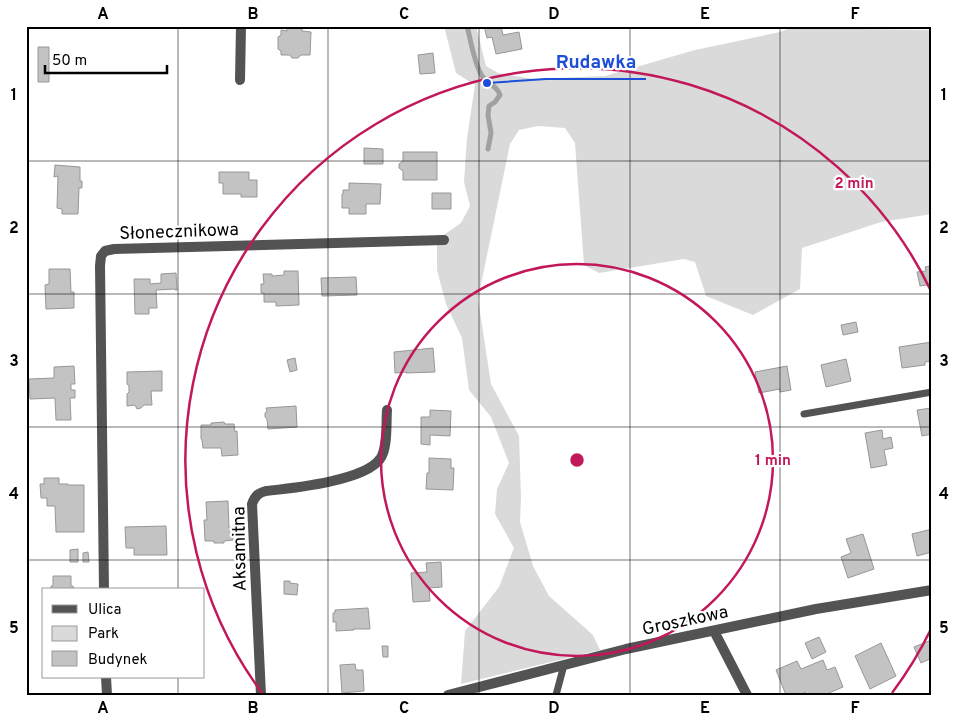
<svg xmlns="http://www.w3.org/2000/svg" width="958" height="721" viewBox="0 0 958 721" font-family="Overpass,sans-serif">
<style>
.green{fill:#dadada}
.lines{fill:none;stroke-linecap:round;stroke-linejoin:round}
.stream{stroke:#a1a1a1;stroke-width:5}
.building{fill:#c3c3c3;stroke:#979797}
.lane{stroke:#535353;stroke-width:7}
.street{stroke:#535353;stroke-width:10}
.grid{fill:none;stroke:#000;stroke-width:1;stroke-opacity:0.55}
.ring{fill:none;stroke:#c2185b;stroke-width:2.5}
.labels{text-anchor:middle;stroke-width:4.5;stroke-linejoin:round;paint-order:stroke}
.street-label{font-size:18px;fill:#000;stroke:#fff}
.centre{fill:#c2185b;stroke:#fff;stroke-width:2.5}
.ring-label{font-size:15px;text-anchor:middle;font-weight:bold;fill:#c2185b;stroke:#fff;stroke-width:4.5;stroke-linejoin:round;paint-order:stroke}
.leader{fill:none;stroke:#1d4ed8;stroke-width:2}
.callout-dot{fill:#1d4ed8;stroke:#fff;stroke-width:2}
.callout-label{font-size:19px;text-anchor:middle;font-weight:bold;fill:#1d4ed8;stroke:#fff;stroke-width:4.5;stroke-linejoin:round;paint-order:stroke}
.neatline{fill:none;stroke:#000;stroke-width:2}
.grid-label{font-size:16px;text-anchor:middle;font-weight:bold;fill:#000}
</style>
<rect width="100%" height="100%" fill="#fff"/>
<!-- green -->
<path class="green" d="M444,26H476L486,66L498,73L534,79L605,76L695,50L780,32L790,28L932,30V214L881,222L802,248L800,289L753,315L706,296L695,262L684,259L599,273L584,265L575,143L565,128L538,126L519,130L510,144L478,299L491,384L519,436L521,497L520,522L533,566L549,596L593,635L600,650L461,684L465,631L499,587L514,548L495,514L497,489L509,463L491,417L469,390L462,338L446,304L437,270V246L445,234L461,223L470,206L464,182L467,138L475,85L456,73Z"/>
<g class="lines">
<!-- stream -->
<path class="stream" d="M467,26C471,41 474,63 482,76C488,85 496,84 500,95L495,102L489,106L488,115L491,133L488,149"/>
</g>
<!-- building -->
<path class="building" d="M287,26H302V31L311,32L310,55H301L298,58H292L290,55H281V51L278,49V37L281,35V30L287,31Z
M484,26H501L503,35L519,32L522,49L496,54L492,37L487,38Z
M38,47H49V82H38Z
M433,53L435,73L420,74L418,55Z
M364,148L383,149V164H364Z
M403,152H437V180H403V171L399,168V164L403,161Z
M55,165L80,167V181H82V188H79L78,214H62V209L57,208L58,176L54,177Z
M219,172H249V180H257V197H241V194H223V183H219Z
M349,183L381,184L380,204H366V214H349V208H342V194H343V190H349Z
M432,193H451V209H432Z
M930,266L932,284L920,286L917,272L926,271L925,267Z
M49,269H70L71,292H74V308L46,309L45,285L49,284Z
M284,271H298L299,305L276,306V302H264V293H261V284H264L263,274H272V276L284,275Z
M176,273L177,290H175V289L156,290L157,308H149V314H135L134,279H150V284L161,283V274Z
M356,277L357,295L322,296L321,278Z
M856,322L858,332L843,335L841,325Z
M932,342V361L925,362V365L902,368L899,347Z
M433,348L435,372L406,373V372L395,373L394,352Z
M295,358L297,370L290,372L287,360Z
M846,359L851,381L826,387L821,365Z
M74,366L75,384H71V390H75V398H70L71,420H56L55,398L30,399L29,379L54,378V367Z
M787,366L791,390L780,392V389L759,393L755,372Z
M162,371V391H151L152,405H144L141,408L137,409L135,405L127,406V394L129,392V386L127,384V372Z
M296,406L297,427L268,429L267,419L265,417V413L267,411L266,408Z
M932,408V434L922,436L917,410Z
M430,410L451,411L450,436L430,435V445L421,444V417H430Z
M224,422L225,424H234L235,432L237,431L238,455L222,456L221,448H203L202,440L201,439V425H211V423Z
M882,430L883,439L891,437L893,448L884,450L887,465L871,468L865,433Z
M429,458L451,459V468H454L453,490L426,489L427,473H429Z
M44,478H59V484H68V485H84V532H56L55,506H47V498H41L40,484H44Z
M228,501L229,528L232,527L233,540L224,541V543H214V541H205L204,520H207L206,502Z
M166,526L167,555H134V548H126L125,527Z
M932,529V552L917,556L912,534Z
M863,534L874,569L848,578L841,557L851,553L846,539Z
M78,549V562H70V550Z
M88,552L89,562H83V553Z
M441,562L442,587L429,588L430,601L413,602L411,573L427,572L426,563Z
M53,576H71V586H73L74,590H51V586H53Z
M284,581H290V583L298,584L297,595L284,594Z
M368,608L370,629H354V630L336,631V622H333V613H335V610Z
M819,637L826,652L812,659L805,643Z
M929,641L932,648V658L921,663L914,647Z
M881,643L896,676L870,689L855,656Z
M382,646H388V657H383Z
M823,660L827,670L835,667L843,687L824,695H806L805,692L800,695H786L776,670L797,661L801,669Z
M355,664L356,670H363L364,691L342,693L340,665Z"/>
<g class="lines">
<!-- lane -->
<path class="lane" d="M804,414L932,392
M556,695L564,665"/>
<!-- street -->
<path class="street" d="M240,80L241,26
M104,590L100,266L101,256L105,251L114,249L444,240
M714,631L747,695
M106,677L107,695
M261,695L252,504C255,496 258,493 266,491C293,488 364,481 380,459C388,449 386,423 387,410
M448,695L626,649L816,609L932,590"/>
</g>
<!-- grid -->
<path class="grid" d="M178,26V590M328,26V695M479,26V695M630,26V695M780,26V695M26,161H932M26,294H932M26,427H932M26,560H932M178,677V695"/>
<!-- distance rings -->
<g class="ring">
<circle cx="577" cy="460" r="196"/>
<path d="M931 629A392 392 0 0 1 892 693M262 693A392 392 0 1 1 931 291"/>
</g>
<g class="labels">
<!-- street labels -->
<g class="street-label">
<text transform="translate(179 231) rotate(-2)" y="6">Słonecznikowa</text>
<text transform="translate(239 549) rotate(-91)" y="6">Aksamitna</text>
<text transform="translate(685 620) rotate(-12)" y="6">Groszkowa</text>
</g>
</g>
<circle cx="577" cy="460" r="8" class="centre"/>
<g class="ring-label">
<text x="854" y="188">2 min</text>
<text x="773" y="465">1 min</text>
</g>
<!-- callouts -->
<path class="leader" d="M487 83L546 79H646"/>
<circle class="callout-dot" cx="487" cy="83" r="5"/>
<g class="callout-label">
<text x="596" y="68">Rudawka</text>
</g>
<!-- border -->
<rect width="958" height="721" fill="none" stroke="#ffffff" stroke-width="55"/>
<!-- legend -->
<rect x="42" y="588" width="162" height="90" fill="#ffffff" stroke="#999999"/>
<rect x="52" y="605" width="25" height="8" fill="#535353" stroke="#999999"/>
<text x="88" y="614" font-size="15" fill="#000000">Ulica</text>
<rect x="52" y="626" width="25" height="15" fill="#dadada" stroke="#999999"/>
<text x="88" y="638" font-size="15" fill="#000000">Park</text>
<rect x="52" y="651" width="25" height="15" fill="#c3c3c3" stroke="#999999"/>
<text x="88" y="664" font-size="15" fill="#000000">Budynek</text>
<!-- scale -->
<path d="M45 65v8h122v-8" fill="none" stroke="#000000" stroke-width="2.5"/>
<text x="52" y="65" font-size="15" fill="#000000" stroke="#ffffff" stroke-width="4" paint-order="stroke">50 m</text>
<rect x="28" y="28" width="902" height="666" class="neatline"/>
<g class="grid-label">
<text x="103" y="19">A</text>
<text x="253" y="19">B</text>
<text x="404" y="19">C</text>
<text x="554" y="19">D</text>
<text x="705" y="19">E</text>
<text x="855" y="19">F</text>
<text x="14" y="100">1</text>
<text x="944" y="100">1</text>
<text x="14" y="233">2</text>
<text x="944" y="233">2</text>
<text x="14" y="366">3</text>
<text x="944" y="366">3</text>
<text x="14" y="499">4</text>
<text x="944" y="499">4</text>
<text x="14" y="633">5</text>
<text x="944" y="633">5</text>
<text x="103" y="713">A</text>
<text x="253" y="713">B</text>
<text x="404" y="713">C</text>
<text x="554" y="713">D</text>
<text x="705" y="713">E</text>
<text x="855" y="713">F</text>
</g>
</svg>
